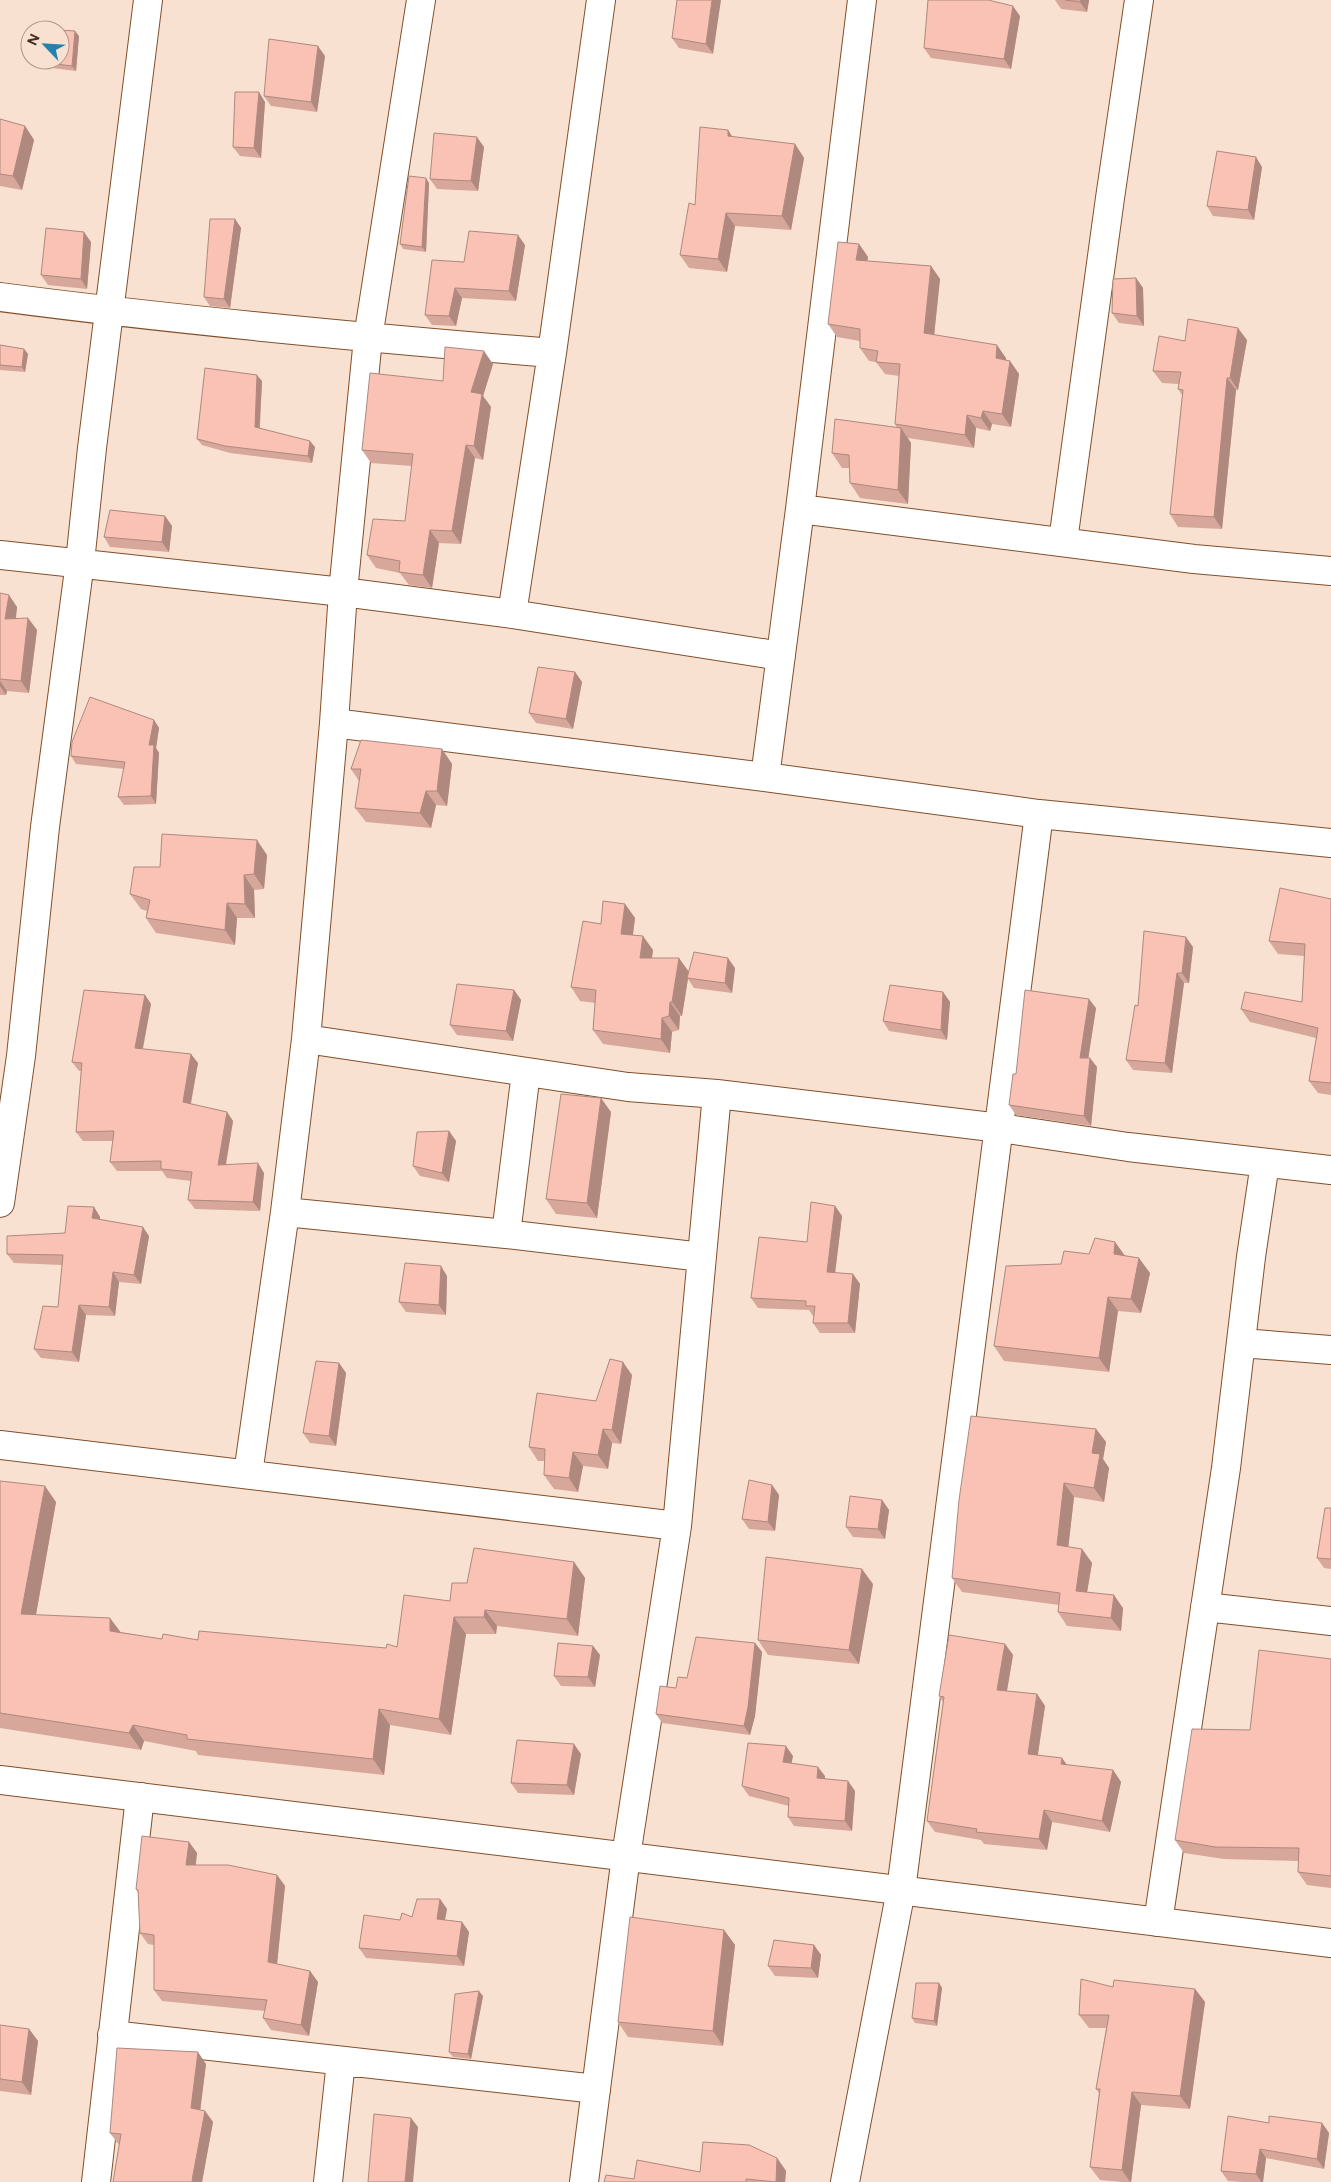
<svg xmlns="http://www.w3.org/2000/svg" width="1331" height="2182" viewBox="0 0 1331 2182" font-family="Figtree,sans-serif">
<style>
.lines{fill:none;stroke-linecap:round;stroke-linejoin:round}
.street-casing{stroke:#814f2b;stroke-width:30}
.secondary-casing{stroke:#814f2b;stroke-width:30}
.street{stroke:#fff;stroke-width:28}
.secondary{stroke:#fff;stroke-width:28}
.wall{fill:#d7a79b}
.shaded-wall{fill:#af887e}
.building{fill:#fac2b4;stroke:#af887e}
</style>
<rect width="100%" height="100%" fill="#f9e1d1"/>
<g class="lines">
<defs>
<path id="street" d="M0,297C183,321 368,338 552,353
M800,509L1194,559L1331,571
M1063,541L1110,198L1139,0
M0,555L343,592L512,614L781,656
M512,614L552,353L601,0
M334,723L765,777L1039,814L1331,843
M765,777L800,509L862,0
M306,1039L628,1087L717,1094L1000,1128L1128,1147L1331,1170
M0,1203L21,1056L45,827L80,562L92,448L148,0
M285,1212L506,1234L702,1257
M506,1234L526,1072
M1241,1343L1331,1350
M0,1445L677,1526
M248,1474L285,1212L306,1039L334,723L343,592L368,338L421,0
M1205,1607L1331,1621
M626,1856L677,1526L717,1094
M1158,1922L1226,1468L1251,1257L1265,1163
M112,2035L596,2089
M96,2182L140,1797
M328,2182L341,2061
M845,2182L901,1890L1039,814"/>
<path id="secondary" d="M0,1780L1331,1943
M584,2182L626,1856"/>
</defs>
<!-- street casing -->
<use href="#street" class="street-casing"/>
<!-- secondary casing -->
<use href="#secondary" class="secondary-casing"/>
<!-- street -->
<use href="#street" class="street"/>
<!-- secondary -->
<use href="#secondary" class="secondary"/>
</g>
<!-- wall -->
<path class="wall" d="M677,0L713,54L679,48L672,38Z
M1055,0H1089L1087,12L1061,9Z
M1020,16L1011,69L931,58L924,48Z
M79,36L76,71L52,68L48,63Z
M325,56L317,112L271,106L264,96Z
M265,102L261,158L240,156L233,147Z
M0,119L25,126L34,140L22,190L0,186Z
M728,130L732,137L795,144L804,158L791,230L735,226L727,272L689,268L680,255L695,205Z
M484,147L478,191L437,189L430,179Z
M1262,167L1254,220L1213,216L1207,206Z
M429,183L426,252L403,249L400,244Z
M235,219L241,228L230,308L210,306L204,297Z
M91,242L87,289L48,285L41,275Z
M859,244L868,257L867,261L931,266L940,279L934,335L1006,358V360L1010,361L1019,374L1011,427L992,424L990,431L976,428L974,448L908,438L911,443L908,504L860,498L850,483L849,468H842L832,453L897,428L895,424L899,376L885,374L876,362L869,361L860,348V341L837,337L828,324Z
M525,245L516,301L462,298L456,326L432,325L425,315L464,262Z
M1136,278L1143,288L1144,326L1119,323L1112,313Z
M1247,340L1238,390H1236L1222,529L1178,527L1170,514L1182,395L1178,389L1179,384L1162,383L1153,371L1185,341Z
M0,345L24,349L28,354L25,372L0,370Z
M493,364L483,396L491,407L483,460L475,458L461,544L439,543L432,588L409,585L400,573L376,568L367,555L405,521L412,466L371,463L362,450L443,381Z
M262,381L260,428L315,447L312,463L230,453L202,445L197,439Z
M165,516L172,526L169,552L110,547L104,537Z
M0,593L17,607L16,619L28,618L37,630L29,693L7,691L6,695H0Z
M575,672L582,682L573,729L536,723L529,713Z
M154,720L159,728L156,748L159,753L156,804L124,805L118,797L124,769L76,764L71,756Z
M442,749L452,764L447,806L436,805L431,828L366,822L355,808L359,781L351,769Z
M267,855L264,889L254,890L255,918H237L235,945L156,933L146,918L147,911L141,909L130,894L160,867Z
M1331,899V1095L1318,1093L1309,1081L1316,1038L1250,1022L1241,1009L1302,1002L1304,956L1278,954L1269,941Z
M625,904L635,918L633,935L653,950L652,958L689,972L735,968L732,993L694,988L688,979L682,1016H680L679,1030L672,1032L670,1053L603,1044L593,1030L595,1003L580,1001L571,987L601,924Z
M1193,947L1189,983H1184L1172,1073L1133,1070L1126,1060L1138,1006Z
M514,990L521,1000L513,1041L457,1035L450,1025Z
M943,992L950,1002L947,1040L889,1031L883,1021Z
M145,995L151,1004L143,1049L198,1063L191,1104L227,1112L233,1121L226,1165L264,1173L260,1211L195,1209L188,1200L191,1181L167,1178L162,1171H117L110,1162L113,1141H83L76,1132L81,1071H79L72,1062Z
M1096,1008L1088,1058L1097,1067L1091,1126L1016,1115L1009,1105L1016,1074Z
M611,1112L597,1218L556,1214L546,1199Z
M449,1131L456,1141L449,1182L420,1176L413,1166Z
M835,1206L842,1216L835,1273L853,1274L860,1284L855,1333H820L813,1323L814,1316H813L809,1310L758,1308L751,1298L807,1242Z
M94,1207L100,1217V1219L149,1236L141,1284L119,1282L115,1316L86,1315L79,1362L41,1358L34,1349L58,1307L62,1265L14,1263L7,1254L65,1233Z
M1115,1242L1125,1256L1150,1273L1141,1313L1118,1311L1109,1372L1004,1361L994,1346L1061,1264L1089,1254Z
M447,1276L446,1315L406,1312L399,1302Z
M339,1363L346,1373L336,1446L310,1443L303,1433Z
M632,1375L621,1444L612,1443L608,1469L583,1466L578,1492L554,1489L544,1475L545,1461H538L529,1447L596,1401Z
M1096,1429L1106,1442L1103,1459L1109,1468L1104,1502L1074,1497L1068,1547L1082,1549L1092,1563L1087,1592L1123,1608L1121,1631L1067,1626L1058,1612L1059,1605L962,1592L952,1578Z
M0,1481L56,1502L36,1615L120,1632L162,1639L198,1640L386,1648L397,1647L450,1601L467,1583L574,1562L585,1578L578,1636L497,1626L496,1634H466L451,1735L390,1725L384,1775L198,1755L196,1751L144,1741L141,1750L0,1728Z
M772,1485L779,1495L775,1531L749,1529L742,1519Z
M882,1500L889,1510L885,1539L853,1537L846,1527Z
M1331,1508V1569L1324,1568L1317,1558Z
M873,1584L859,1664L768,1655L758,1640Z
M755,1643L762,1652L755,1716L750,1735L662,1723L656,1714L676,1688L687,1678Z
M1005,1644L1013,1655L1007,1691L1037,1694L1045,1706L1038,1755L1067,1765L1113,1770L1121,1782L1110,1832L1052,1822L1047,1850L984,1844L981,1840L935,1832L927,1821L943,1702L939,1696Z
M593,1646L600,1655L595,1687L561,1686L554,1676Z
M1331,1659V1888L1307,1885L1298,1872L1299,1861L1224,1859L1184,1853L1175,1840L1250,1730Z
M581,1754L574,1795L518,1793L511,1783Z
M793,1756L791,1763L825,1776V1779L848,1781L855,1791L852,1831L794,1826L788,1817L789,1806L749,1796L742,1786Z
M189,1842L197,1853L196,1865L277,1875L285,1886L277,1964L310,1971L318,1982L309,2036L271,2030L263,2018L265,2011L162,2001L154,1990V1945L148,1944L140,1933L138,1893L136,1889Z
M440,1899L447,1909L445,1920L462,1922L469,1932L464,1966L366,1958L359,1948L400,1920L412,1917Z
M724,1930L735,1945L723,2046L628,2037L618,2022Z
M814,1945L821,1955L818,1978L775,1976L768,1966Z
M939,1983L942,1988L937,2026L915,2023L912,2018Z
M1113,1987L1195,1989L1205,2002L1190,2109L1141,2105L1131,2182H1122L1100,2180L1090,2167L1099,2093L1096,2089L1106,2028H1089L1079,2015Z
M483,1996L471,2059L453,2057L449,2052Z
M0,2025L29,2029L38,2041L31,2095L0,2091Z
M206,2064L200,2110L205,2111L213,2122L202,2182H113L119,2145L110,2133Z
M1269,2123H1322L1329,2133L1324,2169L1266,2158L1263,2182H1242L1228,2181L1221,2171Z
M777,2158L786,2171L785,2182H604L700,2172Z"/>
<!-- shaded-wall -->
<path class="shaded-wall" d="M712,0H721L713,54L706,44Z
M1081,0H1089L1087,12L1080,2Z
M1013,6L1020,16L1011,69L1004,59Z
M75,31L79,36L76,71L72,66Z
M318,46L325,56L317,112L311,102Z
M259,92L265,102L261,158L254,148Z
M25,126L34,140L22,190L13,176Z
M728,130L737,144L728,136Z
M477,137L484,147L478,191L471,181Z
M795,144L804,158L791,230L782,216Z
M1256,157L1262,167L1254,220L1248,210Z
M426,178L429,183L426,252L422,247Z
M726,213L735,226L727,272L718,259Z
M235,219L241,228L230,308L224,299Z
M84,232L91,242L87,289L81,279Z
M518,235L525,245L516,301L509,291Z
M859,244L868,257L865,273L856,260Z
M931,266L940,279L933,346L924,333Z
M1136,278L1143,288L1144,326L1137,316Z
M455,288L462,298L456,326L449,316Z
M1238,328L1247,340L1238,390L1230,378Z
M997,345L1006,358L1005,371L996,358Z
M24,349L28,354L25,372L22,367Z
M484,351L493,364L483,396L491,407L483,460L474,446L471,392Z
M1010,361L1019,374L1011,427L1002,414Z
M257,375L262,381L259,434L255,427Z
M1227,378L1236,390L1222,529L1214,517Z
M983,411L992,424L990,431L981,418Z
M967,415L976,428L974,448L965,435Z
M901,428L911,443L908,504L898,490Z
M310,441L315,447L312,463L308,456Z
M466,445L475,458L461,544L452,531Z
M165,516L172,526L169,552L162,542Z
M430,530L439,543L432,588L423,575Z
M9,595L17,607L14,632L5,619Z
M28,618L37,630L29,693L21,681Z
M575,672L582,682L573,729L566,719Z
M0,681L7,691L6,695L0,686Z
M154,720L159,728L156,748L159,753L156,804L151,796L149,745Z
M442,749L452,764L447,806L437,791Z
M426,791L436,805L431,828L420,813Z
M257,840L267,855L264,889L254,874Z
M244,875L254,890L255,918L245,904Z
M227,903L237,918L235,945L225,930Z
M625,904L635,918L631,948L621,934Z
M643,936L653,950L650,972L640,958Z
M1186,937L1193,947L1189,983L1182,973Z
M679,958L689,972L682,1016L672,1002Z
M728,958L735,968L732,993L725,983Z
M1177,973L1184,983L1172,1073L1165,1063Z
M514,990L521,1000L513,1041L506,1031Z
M943,992L950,1002L947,1040L941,1030Z
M145,995L151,1004L141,1057L135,1048Z
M1089,999L1096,1008L1087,1067L1080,1058Z
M670,1002L680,1016L679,1030L669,1016Z
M662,1018L672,1032L670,1053L661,1039Z
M191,1054L198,1063L189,1112L183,1102Z
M1090,1058L1097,1067L1091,1126L1084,1116Z
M601,1098L611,1112L597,1218L587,1203Z
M227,1112L233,1121L224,1174L218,1165Z
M449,1131L456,1141L449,1182L442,1173Z
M258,1163L264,1173L260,1211L253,1202Z
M835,1206L842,1216L834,1282L827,1272Z
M94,1207L100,1217L99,1227L92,1218Z
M143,1227L149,1236L141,1284L134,1275Z
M1115,1242L1125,1256L1114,1254Z
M1139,1258L1150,1273L1141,1313L1131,1299Z
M441,1266L447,1276L446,1315L439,1305Z
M113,1272L119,1282L115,1316L109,1307Z
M853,1274L860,1284L855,1333L848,1323Z
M1108,1297L1118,1311L1109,1372L1099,1358Z
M79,1305L86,1315L79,1362L72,1352Z
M623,1362L632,1375L621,1444L612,1430Z
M339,1363L346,1373L336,1446L329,1436Z
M603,1429L612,1443L608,1469L598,1455Z
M1096,1429L1106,1442L1103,1459L1109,1468L1104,1502L1094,1488L1092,1453Z
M573,1452L583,1466L578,1492L569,1478Z
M1064,1483L1074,1497L1067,1559L1057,1545Z
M772,1485L779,1495L775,1531L768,1522Z
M45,1486L56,1502L33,1631L21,1614Z
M882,1500L889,1510L885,1539L878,1529Z
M1082,1549L1092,1563L1085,1604L1076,1591Z
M574,1562L585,1578L578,1636L567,1619Z
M862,1569L873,1584L859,1664L849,1650Z
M1114,1595L1123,1608L1121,1631L1111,1618Z
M485,1610L497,1626L496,1634L484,1617Z
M454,1617L466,1634L451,1735L439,1719Z
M110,1618L122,1634L110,1631Z
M755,1643L762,1652L755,1716L750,1735L744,1726Z
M1005,1644L1013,1655L1005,1702L997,1690Z
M593,1646L600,1655L595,1687L588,1677Z
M1037,1694L1045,1706L1036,1766L1028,1754Z
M379,1709L390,1725L384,1775L373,1759Z
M133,1725L144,1741L141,1750L129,1733Z
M574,1744L581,1754L574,1795L567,1785Z
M786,1746L793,1756L790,1771L783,1762Z
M1062,1758L1070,1769L1061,1764Z
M818,1767L825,1776L824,1788L817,1778Z
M1113,1770L1121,1782L1110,1832L1102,1821Z
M848,1781L855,1791L852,1831L845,1821Z
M1044,1810L1052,1822L1047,1850L1039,1839Z
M189,1842L197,1853L194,1876L186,1865Z
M277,1875L285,1886L276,1974L268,1962Z
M440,1899L447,1909L443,1929L437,1919Z
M462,1922L469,1932L464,1966L457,1956Z
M724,1930L735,1945L723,2046L713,2031Z
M814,1945L821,1955L818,1978L811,1968Z
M310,1971L318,1982L309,2036L301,2025Z
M939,1983L942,1988L937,2026L934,2021Z
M1195,1989L1205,2002L1190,2109L1180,2096Z
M479,1991L483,1996L471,2059L468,2054Z
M29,2029L38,2041L31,2095L22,2082Z
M198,2052L206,2064L199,2120L191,2108Z
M1132,2092L1141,2105L1131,2182H1130L1122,2170Z
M205,2111L213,2122L202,2182H192L193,2175Z
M411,2118L418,2127L413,2182H405Z
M1322,2123L1329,2133L1324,2169L1317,2159Z
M1260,2149L1266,2158L1263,2182H1261L1256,2174Z
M777,2158L786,2171L785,2182H776Z"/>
<!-- building -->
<path class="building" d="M677,0H712L706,44L672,38Z
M928,0H988L1013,6L1004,59L924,48Z
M1065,0H1081L1080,2Z
M60,30L75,31L72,66L48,63L49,60H60Z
M269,39L318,46L311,102L264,96Z
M235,92H259L254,148L233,147Z
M0,119L25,126L13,176L0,174Z
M700,127L728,130V136L795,144L782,216L726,213L718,259L680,255L689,203L695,205Z
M434,133L477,137L471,181L430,179Z
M1217,151L1256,157L1248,210L1207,206Z
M409,176L426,178L422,247L400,244Z
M210,219H235L224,299L204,297Z
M46,228L84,232L81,279L41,275Z
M469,231L518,235L509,291L455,288L449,316L425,315L432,260L464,262Z
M838,242L859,244L856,260L931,266L924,333L997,345L996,358L1010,361L1002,414L983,411L981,418L967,415L965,435L895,424L900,364L876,362L878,351L860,348V329L828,324Z
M1136,278L1137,316L1112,313L1113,279Z
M1188,319L1238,328L1230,378H1227L1214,517L1170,514L1183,390L1178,389L1181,372L1153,371L1159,336L1185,341Z
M0,345L24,349L22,367L0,365Z
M445,347L484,351L471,392L482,394L474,446L466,445L452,531L430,530L423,575L399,572L400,561L367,555L373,519L405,521L413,454L362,450L370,373L443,381Z
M205,368L257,375L255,427L310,441L308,456L225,446L197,439Z
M835,419L901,428L898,490L850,483L849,455L832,453Z
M110,510L165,516L162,542L104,537Z
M0,593L9,595L5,619L28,618L21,681L0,679Z
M538,667L575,672L566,719L529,713Z
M90,697L154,720L149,745H154L151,796L118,797L125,762L71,756L72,742Z
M361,740L442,749L437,791H426L420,813L355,808L361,769H351Z
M162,834L257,840L254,874L244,875L245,904L227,903L225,930L146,918L150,900L130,894L134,867H160Z
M1280,888L1331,899V1083L1309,1081L1318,1028L1241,1009L1245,992L1302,1002L1305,944L1269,941Z
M603,901L625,904L621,934L643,936L640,958H679L672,1002H670L669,1016L662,1018L661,1039L593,1030L596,990L571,987L583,921L601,924Z
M1144,931L1186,937L1182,973H1177L1165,1063L1126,1060L1135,1005L1138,1006Z
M694,952L728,958L725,983L687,978Z
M457,984L514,990L506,1031L450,1025Z
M890,985L943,992L941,1030L883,1021Z
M84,990L145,995L135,1048L191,1054L183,1102L227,1112L218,1165L258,1163L253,1202L188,1200L192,1172L161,1169V1161L110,1162L114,1131L76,1132L82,1063L72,1062Z
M1025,990L1089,999L1080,1058H1090L1084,1116L1009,1105L1013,1074H1016Z
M561,1094L601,1098L587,1203L546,1199Z
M449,1131L442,1173L413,1166L417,1132Z
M811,1202L835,1206L827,1272L853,1274L848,1323H813L815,1306H806V1301L751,1298L759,1237L807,1242Z
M68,1206L94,1207L92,1218L143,1227L134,1275L113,1272L109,1307L79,1305L72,1352L34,1349L43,1306L58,1307L63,1255L7,1254V1236L65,1233Z
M1095,1238L1115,1242L1114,1254L1139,1258L1131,1299L1108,1297L1099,1358L994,1346L1006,1266L1061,1264L1064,1251L1089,1254Z
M405,1263L441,1266L439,1305L399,1302Z
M610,1359L623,1362L612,1430L603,1429L598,1455L573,1452L569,1478L544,1475L545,1449L529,1447L537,1393L596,1401Z
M316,1361L339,1363L329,1436L303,1433Z
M971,1416L1096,1429L1092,1453L1100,1454L1094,1488L1064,1483L1057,1545L1082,1549L1076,1591L1114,1595L1111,1618L1058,1612L1060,1593L952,1578L959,1500Z
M749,1480L772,1485L768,1522L742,1519Z
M0,1481L45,1486L21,1614L110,1618V1631L162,1639L163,1634L198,1640L199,1631L386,1648L387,1644L397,1647L404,1595L450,1601L452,1583H467L474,1548L574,1562L567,1619L485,1610L484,1617H454L439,1719L379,1709L373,1759L187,1739V1735L133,1725L129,1733L0,1713Z
M850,1496L882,1500L878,1529L846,1527Z
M1325,1508H1331V1559L1317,1558Z
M766,1557L862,1569L849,1650L758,1640Z
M949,1635L1005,1644L997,1690L1037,1694L1028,1754L1062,1758L1061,1764L1113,1770L1102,1821L1044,1810L1039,1839L976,1832L977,1829L927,1821L944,1697L939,1696Z
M696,1637L755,1643L748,1707L744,1726L656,1714L660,1686L676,1688L678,1677L687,1678Z
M558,1643L593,1646L588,1677L554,1676Z
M1259,1650L1331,1659V1876L1298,1872L1299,1848L1215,1847L1175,1840L1192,1729L1250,1730Z
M517,1740L574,1744L567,1785L511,1783Z
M748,1743L786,1746L783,1762L818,1767L817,1778L848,1781L845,1821L788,1817L789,1798L742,1786Z
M142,1836L189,1842L186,1865H228L277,1875L268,1962L310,1971L301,2025L263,2018L267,2000L154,1990V1935L140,1933L138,1890L136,1889Z
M417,1899H440L437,1919L462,1922L457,1956L359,1948L364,1915L400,1920L402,1913L412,1917Z
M630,1917L724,1930L713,2031L618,2022Z
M774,1940L814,1945L811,1968L768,1966Z
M1081,1979L1113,1987L1114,1980L1195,1989L1180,2096L1132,2092L1122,2170L1090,2167L1100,2089H1096L1109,2015H1079Z
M916,1983H939L934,2021L912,2018Z
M479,1991L468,2054L449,2052L455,1994Z
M0,2025L29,2029L22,2082L0,2079Z
M117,2048L198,2052L191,2108L205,2111L193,2175L192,2182H113L121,2134L110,2133Z
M374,2114L411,2118L405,2182H368Z
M1228,2116L1269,2123V2116L1322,2123L1317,2159L1260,2149L1256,2174L1221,2171Z
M703,2142L749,2145L777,2158L776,2182L746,2179V2182H604L606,2175L634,2179L637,2160L700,2172Z"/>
<!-- north arrow -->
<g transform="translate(45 45) rotate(295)"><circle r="24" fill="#f9e1d1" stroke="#b19989"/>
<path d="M0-4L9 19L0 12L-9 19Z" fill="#2582af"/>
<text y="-8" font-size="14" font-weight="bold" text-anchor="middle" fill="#442e1e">N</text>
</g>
</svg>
